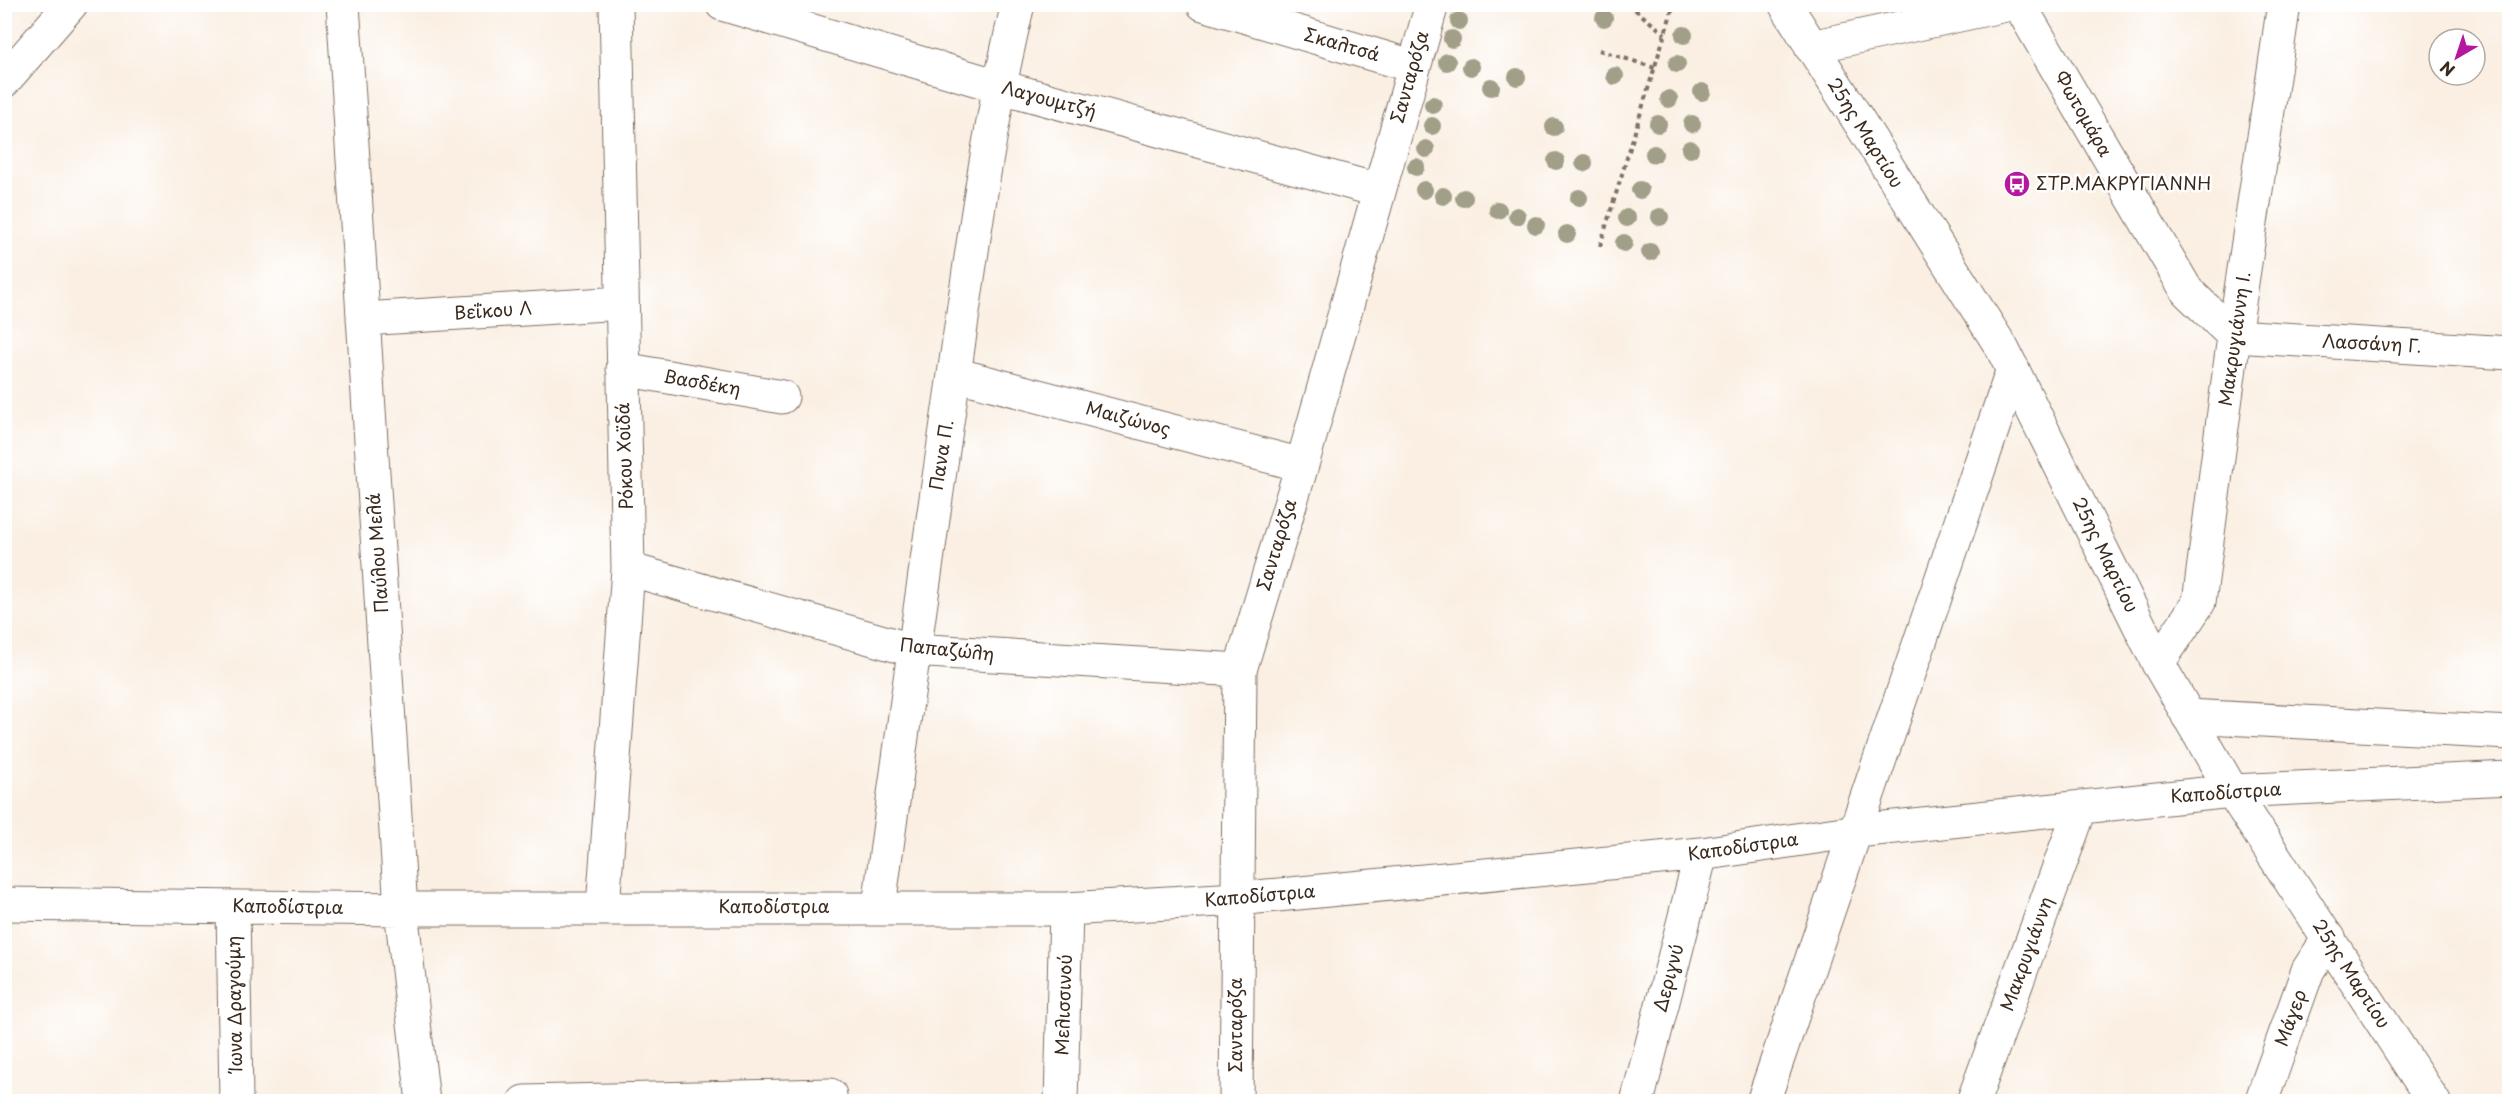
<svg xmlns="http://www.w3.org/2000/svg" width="2514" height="1106" viewBox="0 0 2514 1106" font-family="'Playpen Sans',sans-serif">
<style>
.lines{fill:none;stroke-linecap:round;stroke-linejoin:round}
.minor-casing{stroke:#7e6f63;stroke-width:35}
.major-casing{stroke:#7e6f63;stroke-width:35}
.path{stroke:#7e6f63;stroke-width:4;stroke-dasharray:4.5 4.5;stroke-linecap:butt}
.minor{stroke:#fff;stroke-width:33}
.major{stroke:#fff;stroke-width:33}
.tree{fill:#a19f88}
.labels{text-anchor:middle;stroke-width:5;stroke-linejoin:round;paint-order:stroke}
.street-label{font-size:18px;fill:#3b2a1e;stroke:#fff}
.poi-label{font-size:18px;fill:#3b2a1e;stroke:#fff;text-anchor:start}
</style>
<rect width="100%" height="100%" fill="#fff"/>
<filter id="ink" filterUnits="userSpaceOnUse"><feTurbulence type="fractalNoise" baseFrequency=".0167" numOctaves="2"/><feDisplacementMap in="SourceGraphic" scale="12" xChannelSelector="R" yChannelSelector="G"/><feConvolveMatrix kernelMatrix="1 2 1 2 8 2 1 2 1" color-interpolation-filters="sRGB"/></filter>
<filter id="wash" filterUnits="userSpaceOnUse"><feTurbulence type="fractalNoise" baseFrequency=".008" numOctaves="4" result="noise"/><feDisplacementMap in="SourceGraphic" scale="24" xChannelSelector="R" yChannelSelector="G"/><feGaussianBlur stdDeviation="1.35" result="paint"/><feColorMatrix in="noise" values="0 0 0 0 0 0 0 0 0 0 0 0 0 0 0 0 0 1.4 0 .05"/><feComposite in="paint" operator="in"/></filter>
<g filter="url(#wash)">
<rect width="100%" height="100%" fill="#faefe2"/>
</g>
<g filter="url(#ink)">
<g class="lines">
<defs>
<path id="minor" d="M343,4L401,909L423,1102
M722,4L998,86L1377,190
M1203,4L1412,66
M2019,4L2187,291L2234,336L2510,353
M1811,47L2010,4
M4,81L71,4
M363,319L622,303
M623,369L782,397
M954,374L1302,465
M628,569L912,650L1240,670
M2158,663L2199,602L2234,336L2284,4
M2188,716L2510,733
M4,904L401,909H1066L1237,899L1701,854L1857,831L2232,791L2510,778
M233,907L236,1102
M603,907L628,569L616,4
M879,907C902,729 928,552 954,375C972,251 988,127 1018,4
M524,1102L830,1095
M1061,1102L1066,909
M1236,1102L1240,670L1302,465L1432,4
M1637,1102L1701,854
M1763,1102L2013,369
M1973,1102L2081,807
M2261,1102L2308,970L2329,938"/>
<path id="major" d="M1785,4L2002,348L2158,663L2232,791L2434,1102"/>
</defs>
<!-- minor casing -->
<use href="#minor" class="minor-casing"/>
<!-- major casing -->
<use href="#major" class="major-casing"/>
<!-- path -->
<path class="path" d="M1628,4L1665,34
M1599,50L1655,68
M1600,246L1674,4"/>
<!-- minor -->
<use href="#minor" class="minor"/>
<!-- major -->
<use href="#major" class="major"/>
</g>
<!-- trees -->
<g class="tree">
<circle cx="1604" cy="18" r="9"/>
<circle cx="1459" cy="21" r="9"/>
<circle cx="1684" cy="35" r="9"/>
<circle cx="1452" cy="39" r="9"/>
<circle cx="1447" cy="62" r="9"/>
<circle cx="1677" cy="64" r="9"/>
<circle cx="1471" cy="67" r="9"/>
<circle cx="1615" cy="76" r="9"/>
<circle cx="1517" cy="77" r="9"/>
<circle cx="1491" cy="87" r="9"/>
<circle cx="1702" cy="92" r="9"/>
<circle cx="1669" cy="99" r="9"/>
<circle cx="1433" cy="105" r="9"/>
<circle cx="1658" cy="124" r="9"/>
<circle cx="1692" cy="124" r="9"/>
<circle cx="1432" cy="126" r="9"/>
<circle cx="1554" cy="127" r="9"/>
<circle cx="1426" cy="149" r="9"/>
<circle cx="1690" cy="149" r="9"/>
<circle cx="1654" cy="154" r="9"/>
<circle cx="1556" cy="161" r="9"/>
<circle cx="1584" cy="163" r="9"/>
<circle cx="1416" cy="167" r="9"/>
<circle cx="1424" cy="190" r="9"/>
<circle cx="1640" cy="190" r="9"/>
<circle cx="1443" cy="196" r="9"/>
<circle cx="1464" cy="198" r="9"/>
<circle cx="1579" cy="198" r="9"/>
<circle cx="1498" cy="210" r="9"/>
<circle cx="1517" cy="216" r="9"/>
<circle cx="1660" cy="217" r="9"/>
<circle cx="1627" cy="218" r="9"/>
<circle cx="1536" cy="225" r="9"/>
<circle cx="1567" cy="234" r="9"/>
<circle cx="1624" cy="243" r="9"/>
<circle cx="1650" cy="252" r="9"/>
</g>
</g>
<!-- icons -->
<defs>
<symbol id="bus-disc" viewBox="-11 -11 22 22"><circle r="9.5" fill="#b5179e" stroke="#fff"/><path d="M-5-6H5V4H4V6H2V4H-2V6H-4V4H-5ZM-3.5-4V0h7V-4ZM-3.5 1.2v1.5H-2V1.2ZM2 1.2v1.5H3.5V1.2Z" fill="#fff"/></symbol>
</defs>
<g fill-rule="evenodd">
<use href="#bus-disc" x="2002" y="169" width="30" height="30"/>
</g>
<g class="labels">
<!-- street labels -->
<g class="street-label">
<text transform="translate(1342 45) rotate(16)" y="6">Σκαλτσά</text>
<text transform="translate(1410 77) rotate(-74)" y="6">Σανταρόζα</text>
<text transform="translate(1049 100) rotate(15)" y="6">Λαγουμτζή</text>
<text transform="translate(2083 114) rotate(60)" y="6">Φωτομάρα</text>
<text transform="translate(1865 133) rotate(58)" y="6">25ης Μαρτίου</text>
<text transform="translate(493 311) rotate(-4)" y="6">Βεΐκου Λ</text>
<text transform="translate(2235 339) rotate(-82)" y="6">Μακρυγιάννη Ι.</text>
<text transform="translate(2372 344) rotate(3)" y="6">Λασσάνη Γ.</text>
<text transform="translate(702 383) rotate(10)" y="6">Βασδέκη</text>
<text transform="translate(1128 419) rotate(15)" y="6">Μαιζώνος</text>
<text transform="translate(942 455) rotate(-81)" y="6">Πανα Π.</text>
<text transform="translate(625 456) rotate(-92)" y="6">Ρόκου Χοϊδά</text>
<text transform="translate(1277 545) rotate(-73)" y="6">Σανταρόζα</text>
<text transform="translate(378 553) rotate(-94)" y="6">Παύλου Μελά</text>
<text transform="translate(2105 555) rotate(64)" y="6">25ης Μαρτίου</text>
<text transform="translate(947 650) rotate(6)" y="6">Παπαζώλη</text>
<text transform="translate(2226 793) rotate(-4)" y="6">Καποδίστρια</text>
<text transform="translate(1743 847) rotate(-8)" y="6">Καποδίστρια</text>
<text transform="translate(1260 896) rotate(-5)" y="6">Καποδίστρια</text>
<text transform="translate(288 907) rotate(1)" y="6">Καποδίστρια</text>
<text x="774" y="913">Καποδίστρια</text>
<text transform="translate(2027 954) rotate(-70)" y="6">Μακρυγιάννη</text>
<text transform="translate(2351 974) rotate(57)" y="6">25ης Μαρτίου</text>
<text transform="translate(1669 978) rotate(-75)" y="6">Δεριγνύ</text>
<text transform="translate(235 1004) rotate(-91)" y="6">Ίωνα Δραγούμη</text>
<text transform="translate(1064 1005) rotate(-88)" y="6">Μελισσινού</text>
<text transform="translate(2291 1018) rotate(-70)" y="6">Μάγερ</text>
<text transform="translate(1236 1025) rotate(-90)" y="6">Σανταρόζα</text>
</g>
<!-- poi labels -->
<g class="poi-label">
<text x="2036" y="190">ΣΤΡ.ΜΑΚΡΥΓΙΑΝΝΗ</text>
</g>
</g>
<!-- margin -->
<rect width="2514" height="1106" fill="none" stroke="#fff" stroke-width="24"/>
<!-- north arrow -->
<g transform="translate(2457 57) rotate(219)"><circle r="28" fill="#ffffff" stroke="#b1aaa5" stroke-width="1.5"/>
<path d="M0-4.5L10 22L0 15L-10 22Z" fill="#b5179e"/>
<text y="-9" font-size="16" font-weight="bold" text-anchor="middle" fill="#3b2a1e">N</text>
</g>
</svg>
